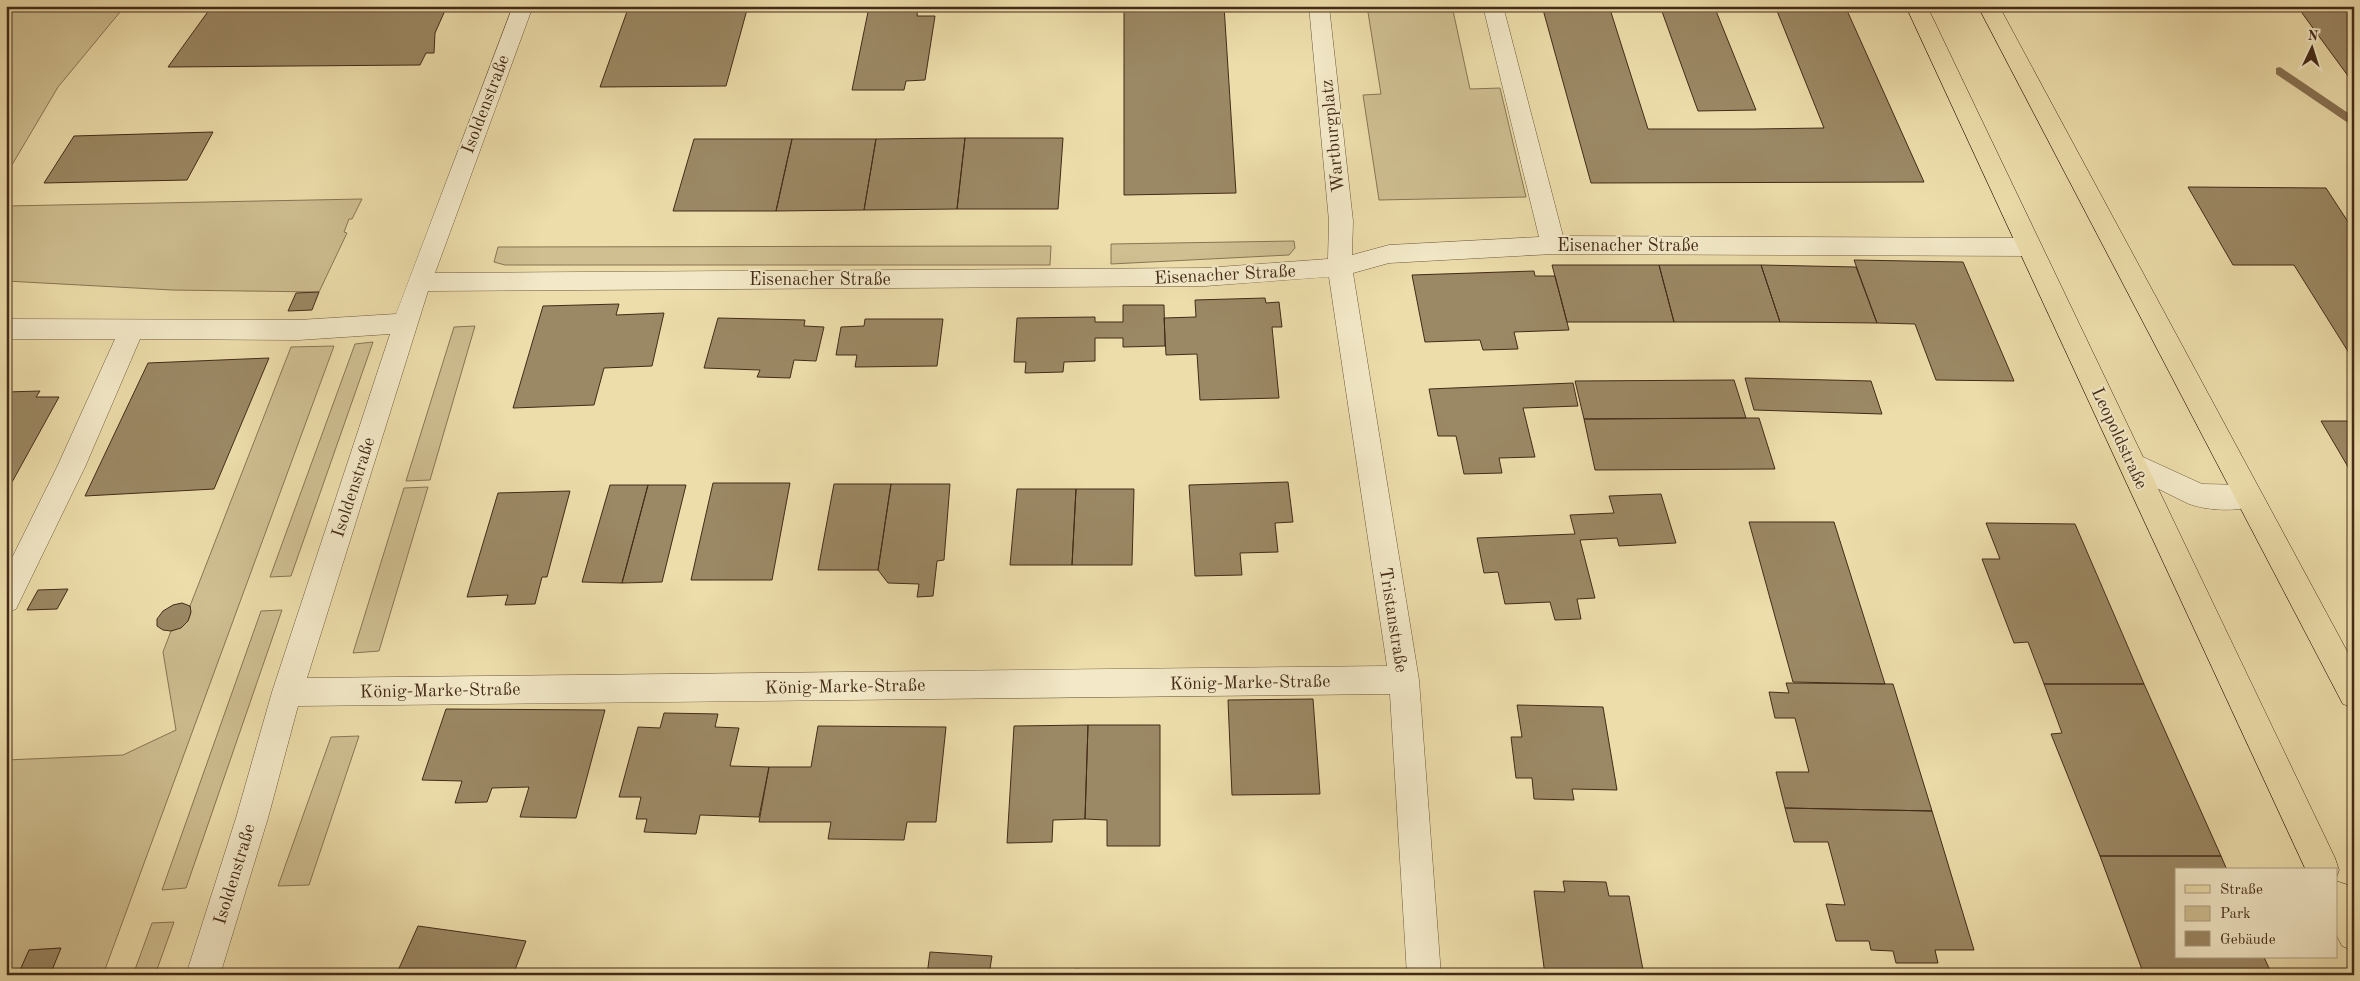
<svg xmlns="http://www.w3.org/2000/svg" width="2360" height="981" viewBox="0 0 2360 981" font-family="'Old Standard TT',serif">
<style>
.green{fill:#cfbf91;stroke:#8a7554}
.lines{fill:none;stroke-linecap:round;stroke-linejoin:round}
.stream{fill:#877152;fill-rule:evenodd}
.building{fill:#9b8864;stroke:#442b18}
.minor-casing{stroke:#6e583c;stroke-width:1}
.major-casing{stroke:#442b18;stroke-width:1}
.minor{fill:#f3e9c8;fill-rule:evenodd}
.major{fill:#ecddaa;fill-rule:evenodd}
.labels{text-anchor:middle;stroke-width:4;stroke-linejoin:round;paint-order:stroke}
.street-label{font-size:18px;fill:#442b18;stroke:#f3e9c8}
</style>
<rect width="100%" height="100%" fill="#ecddaa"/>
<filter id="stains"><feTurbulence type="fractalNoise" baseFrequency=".004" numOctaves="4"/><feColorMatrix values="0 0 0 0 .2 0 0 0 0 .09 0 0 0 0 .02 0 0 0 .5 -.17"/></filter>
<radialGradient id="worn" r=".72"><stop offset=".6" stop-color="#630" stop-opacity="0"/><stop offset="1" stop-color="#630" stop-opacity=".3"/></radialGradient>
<!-- green -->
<path class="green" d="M6,6H125L58,87L6,175Z
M1367,6H1452L1470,89L1500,88L1526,197L1379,200L1363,95L1381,94Z
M362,199L352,219H349L344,232L347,233L319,292L172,290L6,281V206Z
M1294,241L1295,248L1289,255L1111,264V244Z
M1051,246L1050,265H505L494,262L498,247Z
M475,326L430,480L406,481L454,327Z
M373,342L291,576L270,577L355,344Z
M334,346L103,975H50L60,948L29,950L18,975H6V760L123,755L176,730L163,652L171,631C184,627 193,620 190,606L291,347Z
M428,487L379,651L353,653L404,488Z
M282,610L186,888L162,890L261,611Z
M359,736L309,885L278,886L331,737Z
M174,922L155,975H133L152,923Z"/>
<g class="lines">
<!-- stream -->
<path class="stream" d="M2280,67L2354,117V127L2276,74V68Z"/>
</g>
<!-- building -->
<path class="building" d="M212,6H307L305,9L447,6L435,33L434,53H426L420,65L168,67Z
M629,6H748L726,86L600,87Z
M918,6L917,16H935L925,80L906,81L904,90H852L869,7Z
M1124,6H1224L1236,193L1124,195Z
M1542,6H1609L1648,129H1754L1824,128L1775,6H1845L1924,182L1591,183Z
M1660,6H1714L1756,110L1698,111Z
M2297,6H2354V84L2318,35Z
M213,132L187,180L44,183L74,136Z
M965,138H1063L1058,209H957Z
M965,138L957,209L864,210L876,139Z
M694,139H792L776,211H673Z
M792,139H876L864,210L776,211Z
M2188,187L2326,188L2354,231V361L2294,265H2233Z
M1854,260L1963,262L2014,381L1936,380L1915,324L1877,323Z
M1552,265H1659L1674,322H1567Z
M1659,265H1761L1780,322H1674Z
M1761,265L1856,267L1877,323L1780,322Z
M1534,271L1535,276H1555L1569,330L1514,332L1518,349L1483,350L1480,340L1425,342L1412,275Z
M319,292L312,310L288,311L296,293Z
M1265,298L1266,303L1279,302L1282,327H1272L1279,398L1200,400L1197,354L1166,355L1164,318L1196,317L1195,300Z
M619,304L616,315L664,313L652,366L604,368L594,405L513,408L543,306Z
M1123,305H1164L1165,346L1123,347V338H1095V361L1064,362L1063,372L1025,373L1026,362H1014L1017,318L1095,317V322H1123Z
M718,318L805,320L804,326L824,327L816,361L794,360L790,378L757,377L760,370L704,368Z
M865,319H943L937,366L855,367L857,355H836L841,327L864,326Z
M269,358L214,489L85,496L148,363Z
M1745,378L1871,381L1882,414L1754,410Z
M1734,380L1746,418L1584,419L1575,381Z
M1573,383L1578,406L1523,408L1535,457L1499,458L1502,473L1464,474L1456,436H1438L1429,389Z
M40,391L36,397H59L6,493V392Z
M1746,418H1759L1775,469L1595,470L1584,419Z
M2321,421H2354V477Z
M1288,482L1293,522L1275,523L1278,552L1240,553L1242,575L1195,576L1189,485Z
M713,483H790L772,580H691Z
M834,484H891L878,570H818Z
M891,484H950L944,560L937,561L933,596L917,597L919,584L888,583L878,570Z
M610,485H648L622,583L582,582Z
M648,485H686L662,582L622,583Z
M1017,489H1076L1072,565H1010Z
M1076,489H1134L1132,565H1072Z
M570,491L547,577H542L535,604L505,605L508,595L467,597L498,493Z
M1661,494L1676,543L1619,546L1617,538L1580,540L1595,598L1577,599L1581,619L1555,620L1550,602L1505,604L1498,572L1484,573L1477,538L1575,534L1570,515L1614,513L1609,496Z
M1749,522H1834L1885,684L1793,682Z
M1986,523L2075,524L2144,684H2044L2028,642L2014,643L1982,559H2000Z
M68,589L57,609L27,610L38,590Z
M182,603L190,606L191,612L188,621L181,628L171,631L163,630L157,626V619L163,611L173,605Z
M1786,683L1893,684L1932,811L1785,808L1776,772H1809L1795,718H1775L1769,692L1789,693Z
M2044,684H2144L2221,856H2100L2051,734L2062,733Z
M1313,699L1320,794L1232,795L1228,700Z
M1517,705L1603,707L1617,790L1572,789L1574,800L1534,799L1532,778H1516L1511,737H1522Z
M446,709L605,710L576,818L520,817L529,787L492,788L487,802L455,803L462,781L422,780Z
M664,713L718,714L715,727L739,728L730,766L769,767L759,817L700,815L696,834L644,832L647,819H636L641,797H619L638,727L660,728Z
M1088,725L1085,819L1053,820L1052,842L1007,843L1014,726Z
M1088,725H1160V846H1107V820L1085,819Z
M818,726L946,727L936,822H907L904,840L828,839L831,822H759L769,767H811Z
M1785,808L1932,811L1974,950H1935L1938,963H1896L1893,951L1871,950L1869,941H1836L1826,904L1845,905L1828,842H1794Z
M2100,856H2221L2227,870H2176V957H2264L2272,975H2144Z
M1563,881L1606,882L1609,896H1629L1644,975H1545L1534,891L1565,892Z
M418,926L526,941L513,975H396Z
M61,948L50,975H18L29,950Z
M930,952L992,956L989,975H927Z
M1075,969L1153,975H1074Z"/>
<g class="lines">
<defs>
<path id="minor" d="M513,6H533L435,273L1205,268L1328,259L1329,221L1309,6H1329L1353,221L1352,255L1389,245L1539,237L1483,6H1503L1563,236L2030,238L2039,241L2042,247L2039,253L2030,256L1553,254L1389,263L1353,273L1419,680L1441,975H1407L1390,694L298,706L268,818L220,975H186L236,818L272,692L390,334L299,340L140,339L85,467L16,609L6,613V570L57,467L115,339H6V319L299,320L396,314ZM1329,277L1387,666L307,678L428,291L1205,286Z
M2132,452L2202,484L2248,485L2258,489L2262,497L2258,505C2239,512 2208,511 2189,504L2122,471L2118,463L2122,455Z"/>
<path id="major" d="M1906,6H1927L2335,858L2339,870L2336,878V870H2306Z
M1978,6H1999L2354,664V708L2343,704Z
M2336,881L2348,885L2354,898V951L2342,946L2336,934Z"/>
</defs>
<!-- minor casing -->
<use href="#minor" class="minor-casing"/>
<!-- major casing -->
<use href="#major" class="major-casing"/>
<!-- minor -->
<use href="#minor" class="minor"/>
<!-- major -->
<use href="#major" class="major"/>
</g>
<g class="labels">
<!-- street labels -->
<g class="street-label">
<text transform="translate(485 104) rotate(-69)" y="6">Isoldenstraße</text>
<text transform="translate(1332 136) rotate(-96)" y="6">Wartburgplatz</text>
<text x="1628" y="251">Eisenacher Straße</text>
<text transform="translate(1225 274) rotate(-3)" y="6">Eisenacher Straße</text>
<text x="820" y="285">Eisenacher Straße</text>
<text transform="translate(2120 438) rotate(65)" y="6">Leopoldstraße</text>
<text transform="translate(353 487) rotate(-72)" y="6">Isoldenstraße</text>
<text transform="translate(1394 620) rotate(81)" y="6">Tristanstraße</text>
<text transform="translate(1250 682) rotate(-1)" y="6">König-Marke-Straße</text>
<text transform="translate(845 686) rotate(-1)" y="6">König-Marke-Straße</text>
<text transform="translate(440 690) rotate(-1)" y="6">König-Marke-Straße</text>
<text transform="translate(234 874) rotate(-73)" y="6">Isoldenstraße</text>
</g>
</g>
<!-- margin -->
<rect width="2360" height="981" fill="none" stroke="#ecddaa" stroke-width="25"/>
<rect x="8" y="8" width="2345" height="966" fill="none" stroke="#442b18" stroke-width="2.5"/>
<rect x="12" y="12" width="2335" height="956" fill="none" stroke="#442b18"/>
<!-- legend -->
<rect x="2175" y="868" width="162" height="90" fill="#f3e9c8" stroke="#ad9d82"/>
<rect x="2185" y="885" width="25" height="8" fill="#ecddaa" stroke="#ad9d82"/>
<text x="2220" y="894" font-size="15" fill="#442b18">Straße</text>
<rect x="2185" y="906" width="25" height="15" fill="#cfbf91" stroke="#ad9d82"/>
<text x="2220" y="918" font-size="15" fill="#442b18">Park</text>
<rect x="2185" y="931" width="25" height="15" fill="#9b8864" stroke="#ad9d82"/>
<text x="2220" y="944" font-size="15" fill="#442b18">Gebäude</text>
<!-- north arrow -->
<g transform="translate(2312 48) rotate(4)" stroke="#f3e9c8" stroke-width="4" paint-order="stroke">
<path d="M0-4L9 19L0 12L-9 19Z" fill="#442b18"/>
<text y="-8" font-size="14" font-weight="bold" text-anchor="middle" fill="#442b18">N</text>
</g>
<rect width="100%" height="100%" filter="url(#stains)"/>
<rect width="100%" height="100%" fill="url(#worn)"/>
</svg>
